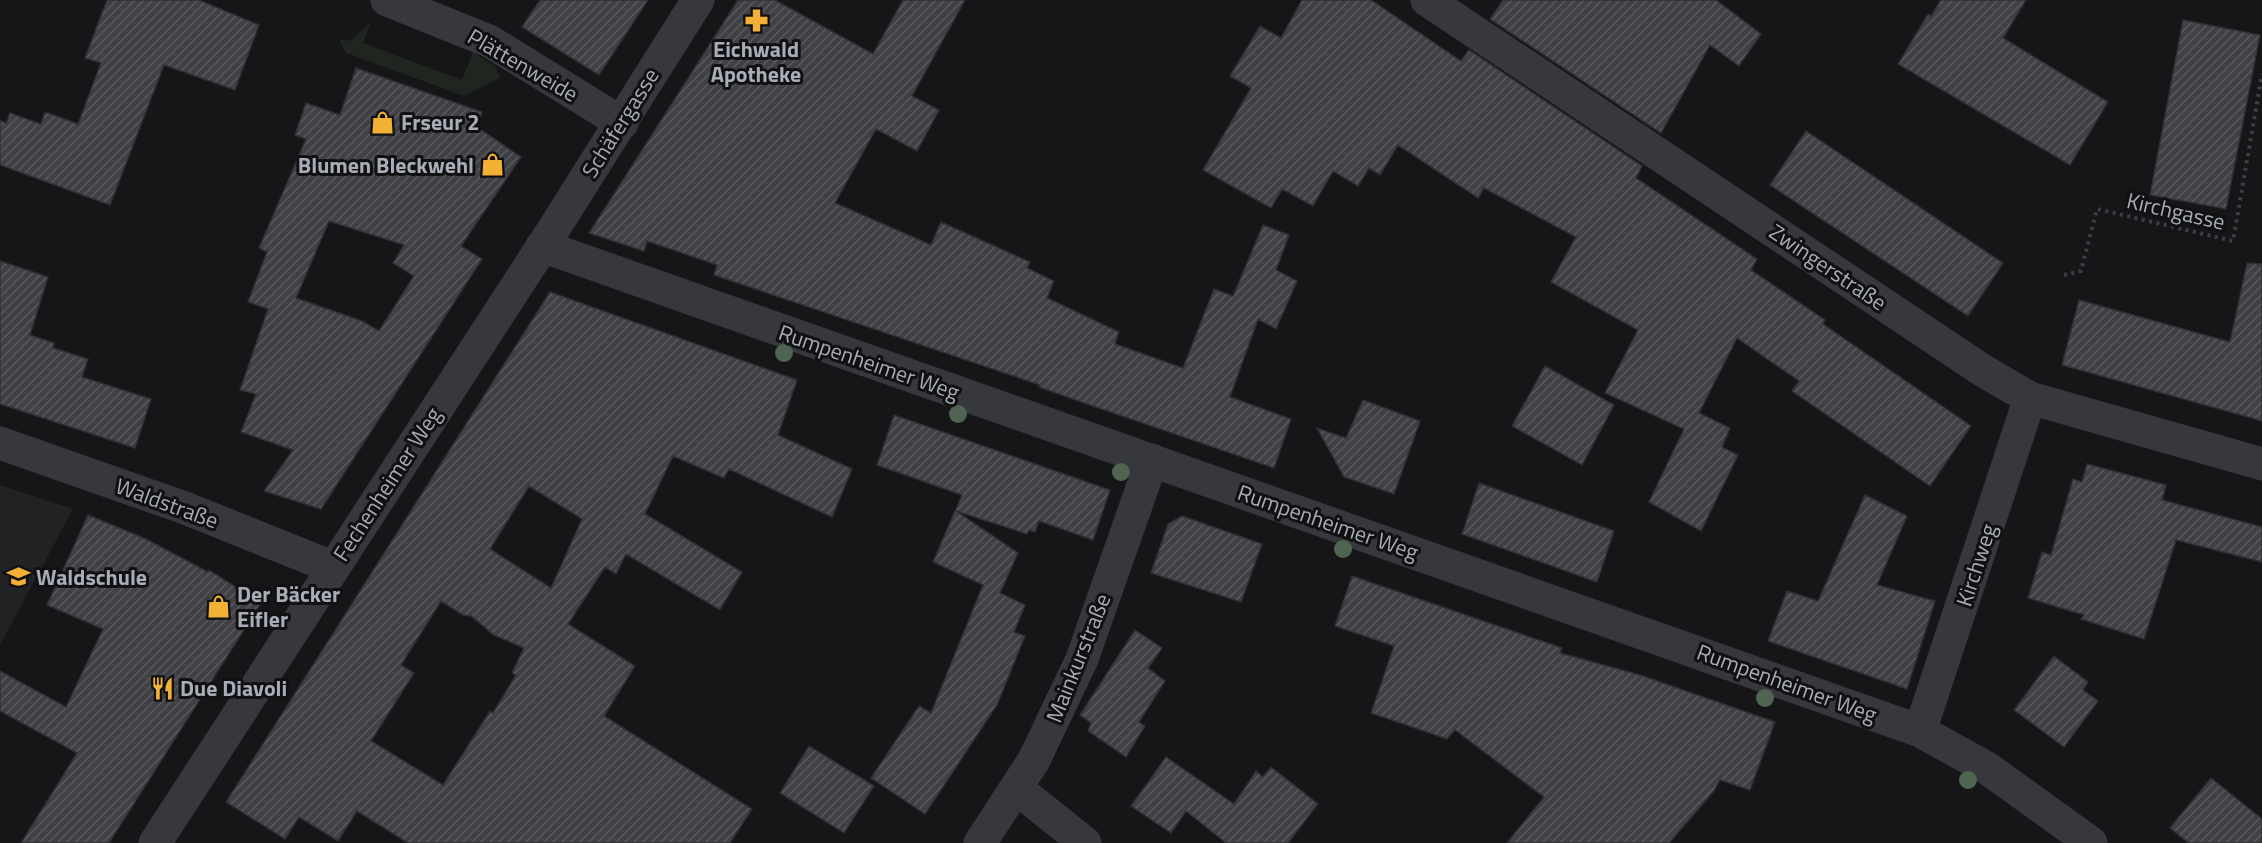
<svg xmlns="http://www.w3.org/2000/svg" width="2262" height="843" viewBox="0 0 2262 843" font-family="'Titillium Web',sans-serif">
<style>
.built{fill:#222225}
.green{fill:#1e261f}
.building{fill:url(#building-hatch);stroke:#303034;stroke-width:1.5;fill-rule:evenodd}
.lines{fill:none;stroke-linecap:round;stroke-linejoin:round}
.path{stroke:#3d3f44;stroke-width:4;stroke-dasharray:3 4.5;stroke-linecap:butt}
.minor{stroke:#37383d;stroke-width:33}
.tree{fill:#506452}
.labels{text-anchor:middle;stroke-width:6;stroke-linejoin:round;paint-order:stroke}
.poi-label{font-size:22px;font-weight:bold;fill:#a8adb8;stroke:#111113;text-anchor:start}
.street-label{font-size:22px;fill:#a8adb8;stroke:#111113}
</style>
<defs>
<pattern id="building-hatch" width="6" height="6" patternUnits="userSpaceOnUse" patternTransform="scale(1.5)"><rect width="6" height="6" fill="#404145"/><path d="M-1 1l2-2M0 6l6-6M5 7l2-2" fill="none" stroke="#595a5e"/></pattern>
</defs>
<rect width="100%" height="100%" fill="#161618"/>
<!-- built -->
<path class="built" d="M0,485L73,509L0,645Z"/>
<!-- green -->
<path class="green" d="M371,22L363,43L462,80L473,52L495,67L500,78L464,96L346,53L339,39L350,41Z"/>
<!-- building -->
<path class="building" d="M107,0H199L259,25L235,90L164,65L110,205L0,165V120L6,123L10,113L41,124L45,112L78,124L101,63L85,58Z
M540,0H648L599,75L522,27Z
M738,0H775L873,54L903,0H965L912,96L939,110L917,151L876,129L835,203L931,245L941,222L1030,262L1027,268L1054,281L1047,298L1119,332L1115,344L1183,368L1214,289L1233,296L1263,225L1289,235L1276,270L1297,281L1276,329L1258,319L1230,397L1291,419L1274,468L1093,406L1039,387L1040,385L714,275L717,265L647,241L644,251L589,233Z
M1302,0H1371L1461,61L1469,50L1642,166L1636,178L1757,259L1751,270L1825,320L1823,324L1971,426L1930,486L1792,391L1799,381L1737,338L1699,413L1730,428L1722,447L1738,455L1701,531L1649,502L1684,429L1605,393L1638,330L1551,282L1576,237L1484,188L1478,198L1398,145L1380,175L1369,168L1358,186L1333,171L1313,206L1282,189L1271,208L1203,170L1251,88L1230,76L1260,26L1281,38Z
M1503,0H1716L1761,34L1739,66L1710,45L1661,133L1490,19Z
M1941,0H2026L2003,38L2108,102L2070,165L1898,64L1928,14L1931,16Z
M2183,20L2260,35L2226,209L2150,195Z
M356,68L482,112L477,127L521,157L461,246L482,259L321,509L264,491L293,450L241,432L256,394L240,390L268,309L248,302L267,252L259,248L306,139L295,135L306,103L340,115ZM329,221L404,245L393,263L414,276L379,331L362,321L296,298Z
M1806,131L2003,263L1968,316L1770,185Z
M0,261L48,277L30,335L54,343L53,348L88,359L82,377L151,399L135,448L0,404Z
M2247,263L2262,264V421L2062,365L2079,300L2230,342Z
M550,292L797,380L778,435L852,469L832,517L729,469L724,478L673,456L645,514L742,572L720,610L626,554L616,574L605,567L568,624L635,666L604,716L752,809L730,843H408L357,811L338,841L299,817L285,839L226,802ZM529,486L582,519L551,588L490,549ZM441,601L463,615L471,616L494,635L524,648L512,673L516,675L493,713L490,711L443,785L371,741L414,673L401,665Z
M1545,366L1614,405L1582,465L1512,426Z
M1363,400L1420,421L1394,494L1344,477L1317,428L1346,438Z
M894,415L1110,490L1093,540L1039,521L1035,532L1029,530L1027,534L956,511L1018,553L1000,593L1025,605L1014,632L1025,636L997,705L925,814L871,778L919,706L931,713L983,585L933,562L962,495L877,465Z
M2087,464L2166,485L2162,500L2262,527V562L2176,540L2144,639L2081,619L2084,615L2028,598L2042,552L2051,555L2073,479L2082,482Z
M1479,483L1614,531L1597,582L1462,534Z
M1865,495L1907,516L1877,585L1935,601L1907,689L1768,641L1787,591L1818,601Z
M88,515L146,539L208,572L209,570L261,603L109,843H21L77,753L0,711V671L66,707L103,629L47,605Z
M1182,516L1262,544L1241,602L1151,573L1168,524Z
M1352,576L1562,648L1560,653L1640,675L1775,722L1750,790L1720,780L1714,791L1669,843H1507L1544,797L1455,730L1447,739L1371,713L1394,646L1335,626Z
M1135,630L1162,648L1148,668L1165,681L1139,722L1145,726L1126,757L1088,731L1091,723L1080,715Z
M2054,656L2088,682L2083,690L2098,701L2064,747L2014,710Z
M809,746L874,786L844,833L780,793Z
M1166,757L1234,804L1256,771L1263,777L1271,767L1318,804L1288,843H1226L1186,811L1171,833L1131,806Z
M2211,778L2262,819V843H2189L2170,828Z"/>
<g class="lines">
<!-- path -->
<path class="path" d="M2064,275L2081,271L2097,209L2233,241L2262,74"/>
<!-- minor -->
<path class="minor" d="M387,0L489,41L622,123
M1427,0L1982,370L2030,398L2262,464
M542,246L1920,731L1987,768L2091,843
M0,443L185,508L332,567
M1920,731L2030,398
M1016,788L1085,843
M155,843L553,230L698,0
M980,843L1034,760L1082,659L1152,460"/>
</g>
<!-- trees -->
<g class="tree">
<circle cx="784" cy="353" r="9"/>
<circle cx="958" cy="414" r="9"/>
<circle cx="1121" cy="472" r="9"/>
<circle cx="1343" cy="549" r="9"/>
<circle cx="1765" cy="698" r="9"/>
<circle cx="1968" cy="780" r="9"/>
</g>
<!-- icons -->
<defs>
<symbol id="pharmacy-bare" viewBox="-9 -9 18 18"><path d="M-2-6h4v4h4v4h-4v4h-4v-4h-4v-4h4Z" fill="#f2b134" stroke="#111113" stroke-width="2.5" paint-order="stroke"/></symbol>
<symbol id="shop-bare" viewBox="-9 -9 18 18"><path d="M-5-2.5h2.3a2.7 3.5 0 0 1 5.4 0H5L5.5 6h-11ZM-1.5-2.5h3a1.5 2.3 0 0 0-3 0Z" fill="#f2b134" stroke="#111113" stroke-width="2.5" paint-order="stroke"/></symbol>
<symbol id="school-bare" viewBox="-9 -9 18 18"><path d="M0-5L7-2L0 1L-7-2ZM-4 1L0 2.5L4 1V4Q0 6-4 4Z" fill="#f2b134" stroke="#111113" stroke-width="2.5" paint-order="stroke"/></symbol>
<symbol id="restaurant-bare" viewBox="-9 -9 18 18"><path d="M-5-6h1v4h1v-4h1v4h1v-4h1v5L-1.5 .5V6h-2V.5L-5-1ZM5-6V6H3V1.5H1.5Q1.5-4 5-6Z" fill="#f2b134" stroke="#111113" stroke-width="2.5" paint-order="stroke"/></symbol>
</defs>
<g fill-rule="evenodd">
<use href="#pharmacy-bare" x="740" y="4" width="33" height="33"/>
<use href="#shop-bare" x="366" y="106" width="33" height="33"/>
<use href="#shop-bare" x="476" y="148" width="33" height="33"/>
<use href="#school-bare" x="2" y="560" width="33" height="33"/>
<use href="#shop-bare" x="202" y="590" width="33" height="33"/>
<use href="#restaurant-bare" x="146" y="672" width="33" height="33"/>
</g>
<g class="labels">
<!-- poi labels -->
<g class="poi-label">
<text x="756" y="57" text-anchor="middle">Eichwald<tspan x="756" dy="25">Apotheke</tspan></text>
<text x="401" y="130">Frseur 2</text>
<text x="474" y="173" text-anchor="end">Blumen Bleckwehl</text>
<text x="36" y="585">Waldschule</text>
<text x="237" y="602">Der Bäcker<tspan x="237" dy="25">Eifler</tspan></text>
<text x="180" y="696">Due Diavoli</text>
</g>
<!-- street labels -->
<g class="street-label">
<text transform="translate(523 65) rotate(30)" y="8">Plättenweide</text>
<text transform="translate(620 123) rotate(-58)" y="8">Schäfergasse</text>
<text transform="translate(2176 211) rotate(13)" y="8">Kirchgasse</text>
<text transform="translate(1828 267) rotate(34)" y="8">Zwingerstraße</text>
<text transform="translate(869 362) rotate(19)" y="8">Rumpenheimer Weg</text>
<text transform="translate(387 484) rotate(-57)" y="8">Fechenheimer Weg</text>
<text transform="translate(167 503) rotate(20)" y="8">Waldstraße</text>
<text transform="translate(1328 522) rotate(19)" y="8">Rumpenheimer Weg</text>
<text transform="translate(1976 565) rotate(-72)" y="8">Kirchweg</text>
<text transform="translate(1078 658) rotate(-68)" y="8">Mainkurstraße</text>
<text transform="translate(1787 683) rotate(20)" y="8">Rumpenheimer Weg</text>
</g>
</g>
</svg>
